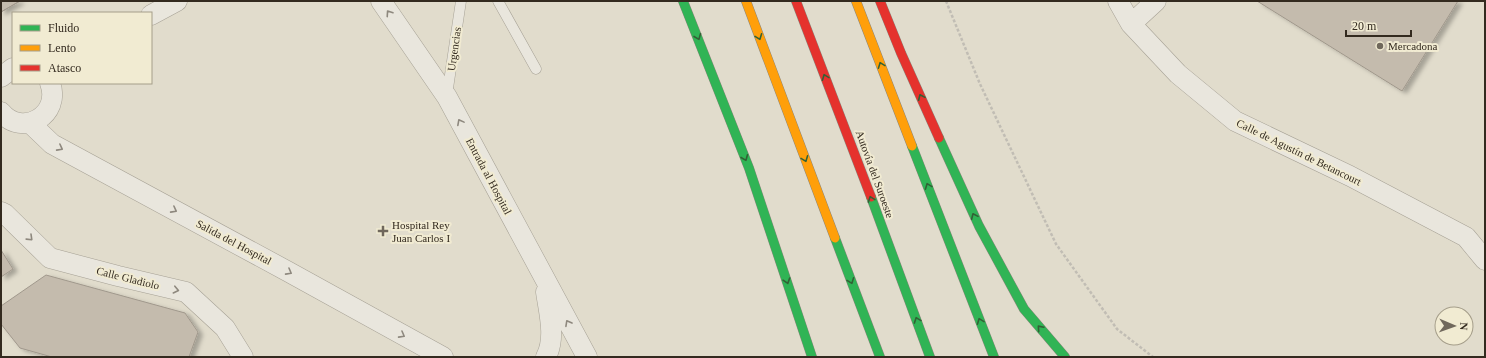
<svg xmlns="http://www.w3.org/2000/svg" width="1486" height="358" viewBox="0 0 1486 358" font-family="Georgia,serif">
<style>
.building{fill:#c4bbad;stroke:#a0988c;filter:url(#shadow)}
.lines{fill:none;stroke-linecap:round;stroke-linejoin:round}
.lane-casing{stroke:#a6a195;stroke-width:11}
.street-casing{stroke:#a6a195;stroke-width:21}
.fast-casing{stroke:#8b867c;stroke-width:10}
.slow-casing{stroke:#8b867c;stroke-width:10}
.jam-casing{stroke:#8b867c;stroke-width:10}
.path{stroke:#c1bdb4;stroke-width:2.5;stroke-dasharray:3 2;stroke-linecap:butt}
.lane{stroke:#e9e6dd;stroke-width:10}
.street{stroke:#e9e6dd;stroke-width:20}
.fast{stroke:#30b455;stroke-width:9}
.slow{stroke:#ff9f0a;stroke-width:9}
.jam{stroke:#e5322d;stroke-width:9}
.oneway{stroke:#8e887e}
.oneway2{stroke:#326135}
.poi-dot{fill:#70685c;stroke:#f1ebd2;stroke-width:1.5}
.labels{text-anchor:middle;stroke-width:4;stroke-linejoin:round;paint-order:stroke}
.poi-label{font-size:11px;fill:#332a1f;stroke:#f1ebd2;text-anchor:start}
.street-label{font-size:11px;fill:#332a1f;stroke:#f1ebd2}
</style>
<defs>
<filter id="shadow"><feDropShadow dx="4.5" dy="2.5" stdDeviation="2" flood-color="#0004"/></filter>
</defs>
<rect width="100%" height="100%" fill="#e1dccc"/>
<!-- building -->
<path class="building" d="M1,1H20L1,12Z
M1,1H20L1,12Z
M1257,1H1458L1402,91Z
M1,250L13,269L1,277Z
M46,275L185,313L198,332L189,357H52L20,348L1,324V306Z"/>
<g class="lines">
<defs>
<path id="lane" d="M498,1L536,69
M447,95L461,1"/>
<path id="street" d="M381,1L447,97L587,357
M1118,1L1131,24L1178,74L1235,121L1350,176L1466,237L1485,260
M151,15L177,1
M1131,24L1156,1
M1,77L13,68
M1,112C22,138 62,115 50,83
M30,123L52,144L287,271L443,357
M1,212L5,214L50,258L118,276L186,292L225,328L243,357
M546,357C556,338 549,313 546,292"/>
<path id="fast" d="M683,1L749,168L812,357
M939,138L979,226L1024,309L1065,357
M912,146L994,357
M871,197L930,357
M835,238L880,357"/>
<path id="slow" d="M746,1L835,238
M856,1L912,146"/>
<path id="jam" d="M796,1L871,197
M880,1L901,53L939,138"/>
</defs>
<!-- lane casing -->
<use href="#lane" class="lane-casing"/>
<!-- street casing -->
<use href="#street" class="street-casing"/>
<!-- fast casing -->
<use href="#fast" class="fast-casing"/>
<!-- slow casing -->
<use href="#slow" class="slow-casing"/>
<!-- jam casing -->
<use href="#jam" class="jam-casing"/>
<!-- path -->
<path class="path" d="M946,1L980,84L1056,244L1117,329L1153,357"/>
<!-- lane -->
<use href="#lane" class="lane"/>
<!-- street -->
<use href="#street" class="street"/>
<!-- fast -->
<use href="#fast" class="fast"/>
<!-- slow -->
<use href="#slow" class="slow"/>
<!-- jam -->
<use href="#jam" class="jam"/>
</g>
<!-- one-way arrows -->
<defs><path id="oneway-chevron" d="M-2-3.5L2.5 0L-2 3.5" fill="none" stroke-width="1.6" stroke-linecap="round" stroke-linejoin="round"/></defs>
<g class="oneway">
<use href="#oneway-chevron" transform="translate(389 13) rotate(-124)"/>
<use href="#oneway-chevron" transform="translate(460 122) rotate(-118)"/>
<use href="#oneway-chevron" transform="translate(60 148) rotate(28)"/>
<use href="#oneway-chevron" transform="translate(174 210) rotate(28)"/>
<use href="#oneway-chevron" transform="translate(30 238) rotate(44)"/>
<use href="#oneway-chevron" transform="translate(289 272) rotate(29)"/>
<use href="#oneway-chevron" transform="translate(176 290) rotate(13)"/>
<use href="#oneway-chevron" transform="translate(568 323) rotate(-119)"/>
<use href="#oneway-chevron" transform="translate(402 335) rotate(29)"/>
</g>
<g class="oneway2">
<use href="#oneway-chevron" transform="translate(698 37) rotate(68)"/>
<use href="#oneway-chevron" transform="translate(759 37) rotate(69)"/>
<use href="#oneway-chevron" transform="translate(881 65) rotate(-111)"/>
<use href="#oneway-chevron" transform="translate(825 77) rotate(-111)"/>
<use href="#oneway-chevron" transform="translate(921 97) rotate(-114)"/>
<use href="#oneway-chevron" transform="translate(745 158) rotate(68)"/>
<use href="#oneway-chevron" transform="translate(805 159) rotate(69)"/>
<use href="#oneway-chevron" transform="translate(928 186) rotate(-111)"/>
<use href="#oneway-chevron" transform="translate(871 199) rotate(-110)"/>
<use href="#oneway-chevron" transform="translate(974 216) rotate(-114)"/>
<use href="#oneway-chevron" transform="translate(787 281) rotate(72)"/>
<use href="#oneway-chevron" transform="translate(851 281) rotate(69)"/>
<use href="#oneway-chevron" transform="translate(917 320) rotate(-110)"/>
<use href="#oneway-chevron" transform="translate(980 321) rotate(-111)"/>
<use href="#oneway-chevron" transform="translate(1040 328) rotate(-131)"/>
</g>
<!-- markers -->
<g class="poi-dot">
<circle cx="1380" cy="46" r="4"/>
<path d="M381 225h4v4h4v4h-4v4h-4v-4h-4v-4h4z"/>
</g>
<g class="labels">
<!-- poi labels -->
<g class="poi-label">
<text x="1388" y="50">Mercadona</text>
<text x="392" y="229">Hospital Rey<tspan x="392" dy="13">Juan Carlos I</tspan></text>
</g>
<!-- street labels -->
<g class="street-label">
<text transform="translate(454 49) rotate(-82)" y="4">Urgencias</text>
<text transform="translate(1299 152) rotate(26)" y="4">Calle de Agustín de Betancourt</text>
<text transform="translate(875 174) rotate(70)" y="4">Autovía del Suroeste</text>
<text transform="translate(489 176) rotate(62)" y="4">Entrada al Hospital</text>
<text transform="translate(234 242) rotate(28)" y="4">Salida del Hospital</text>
<text transform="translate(128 278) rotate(14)" y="4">Calle Gladiolo</text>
</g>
</g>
<!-- border -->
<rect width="1486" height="358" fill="none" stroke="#332a1f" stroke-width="4"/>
<!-- legend -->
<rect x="12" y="12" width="140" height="72" fill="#f1ebd2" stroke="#a59e8a"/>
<rect x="20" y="25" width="20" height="6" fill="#30b455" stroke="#a59e8a"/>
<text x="48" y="32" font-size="12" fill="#332a1f">Fluido</text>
<rect x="20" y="45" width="20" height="6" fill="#ff9f0a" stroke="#a59e8a"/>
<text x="48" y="52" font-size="12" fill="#332a1f">Lento</text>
<rect x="20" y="65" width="20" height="6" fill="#e5322d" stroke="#a59e8a"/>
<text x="48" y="72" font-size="12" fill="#332a1f">Atasco</text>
<!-- north arrow -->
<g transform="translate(1454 326) rotate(92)"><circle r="19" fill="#f1ebd2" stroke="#a59e8a"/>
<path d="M0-3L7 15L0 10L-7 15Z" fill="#70685c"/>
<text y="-6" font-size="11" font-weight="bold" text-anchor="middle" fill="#332a1f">N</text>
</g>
<!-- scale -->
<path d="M1346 30v6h65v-6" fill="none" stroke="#332a1f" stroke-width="2"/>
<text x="1352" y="30" font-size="12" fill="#332a1f" stroke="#f1ebd2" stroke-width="3" paint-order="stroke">20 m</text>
</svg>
